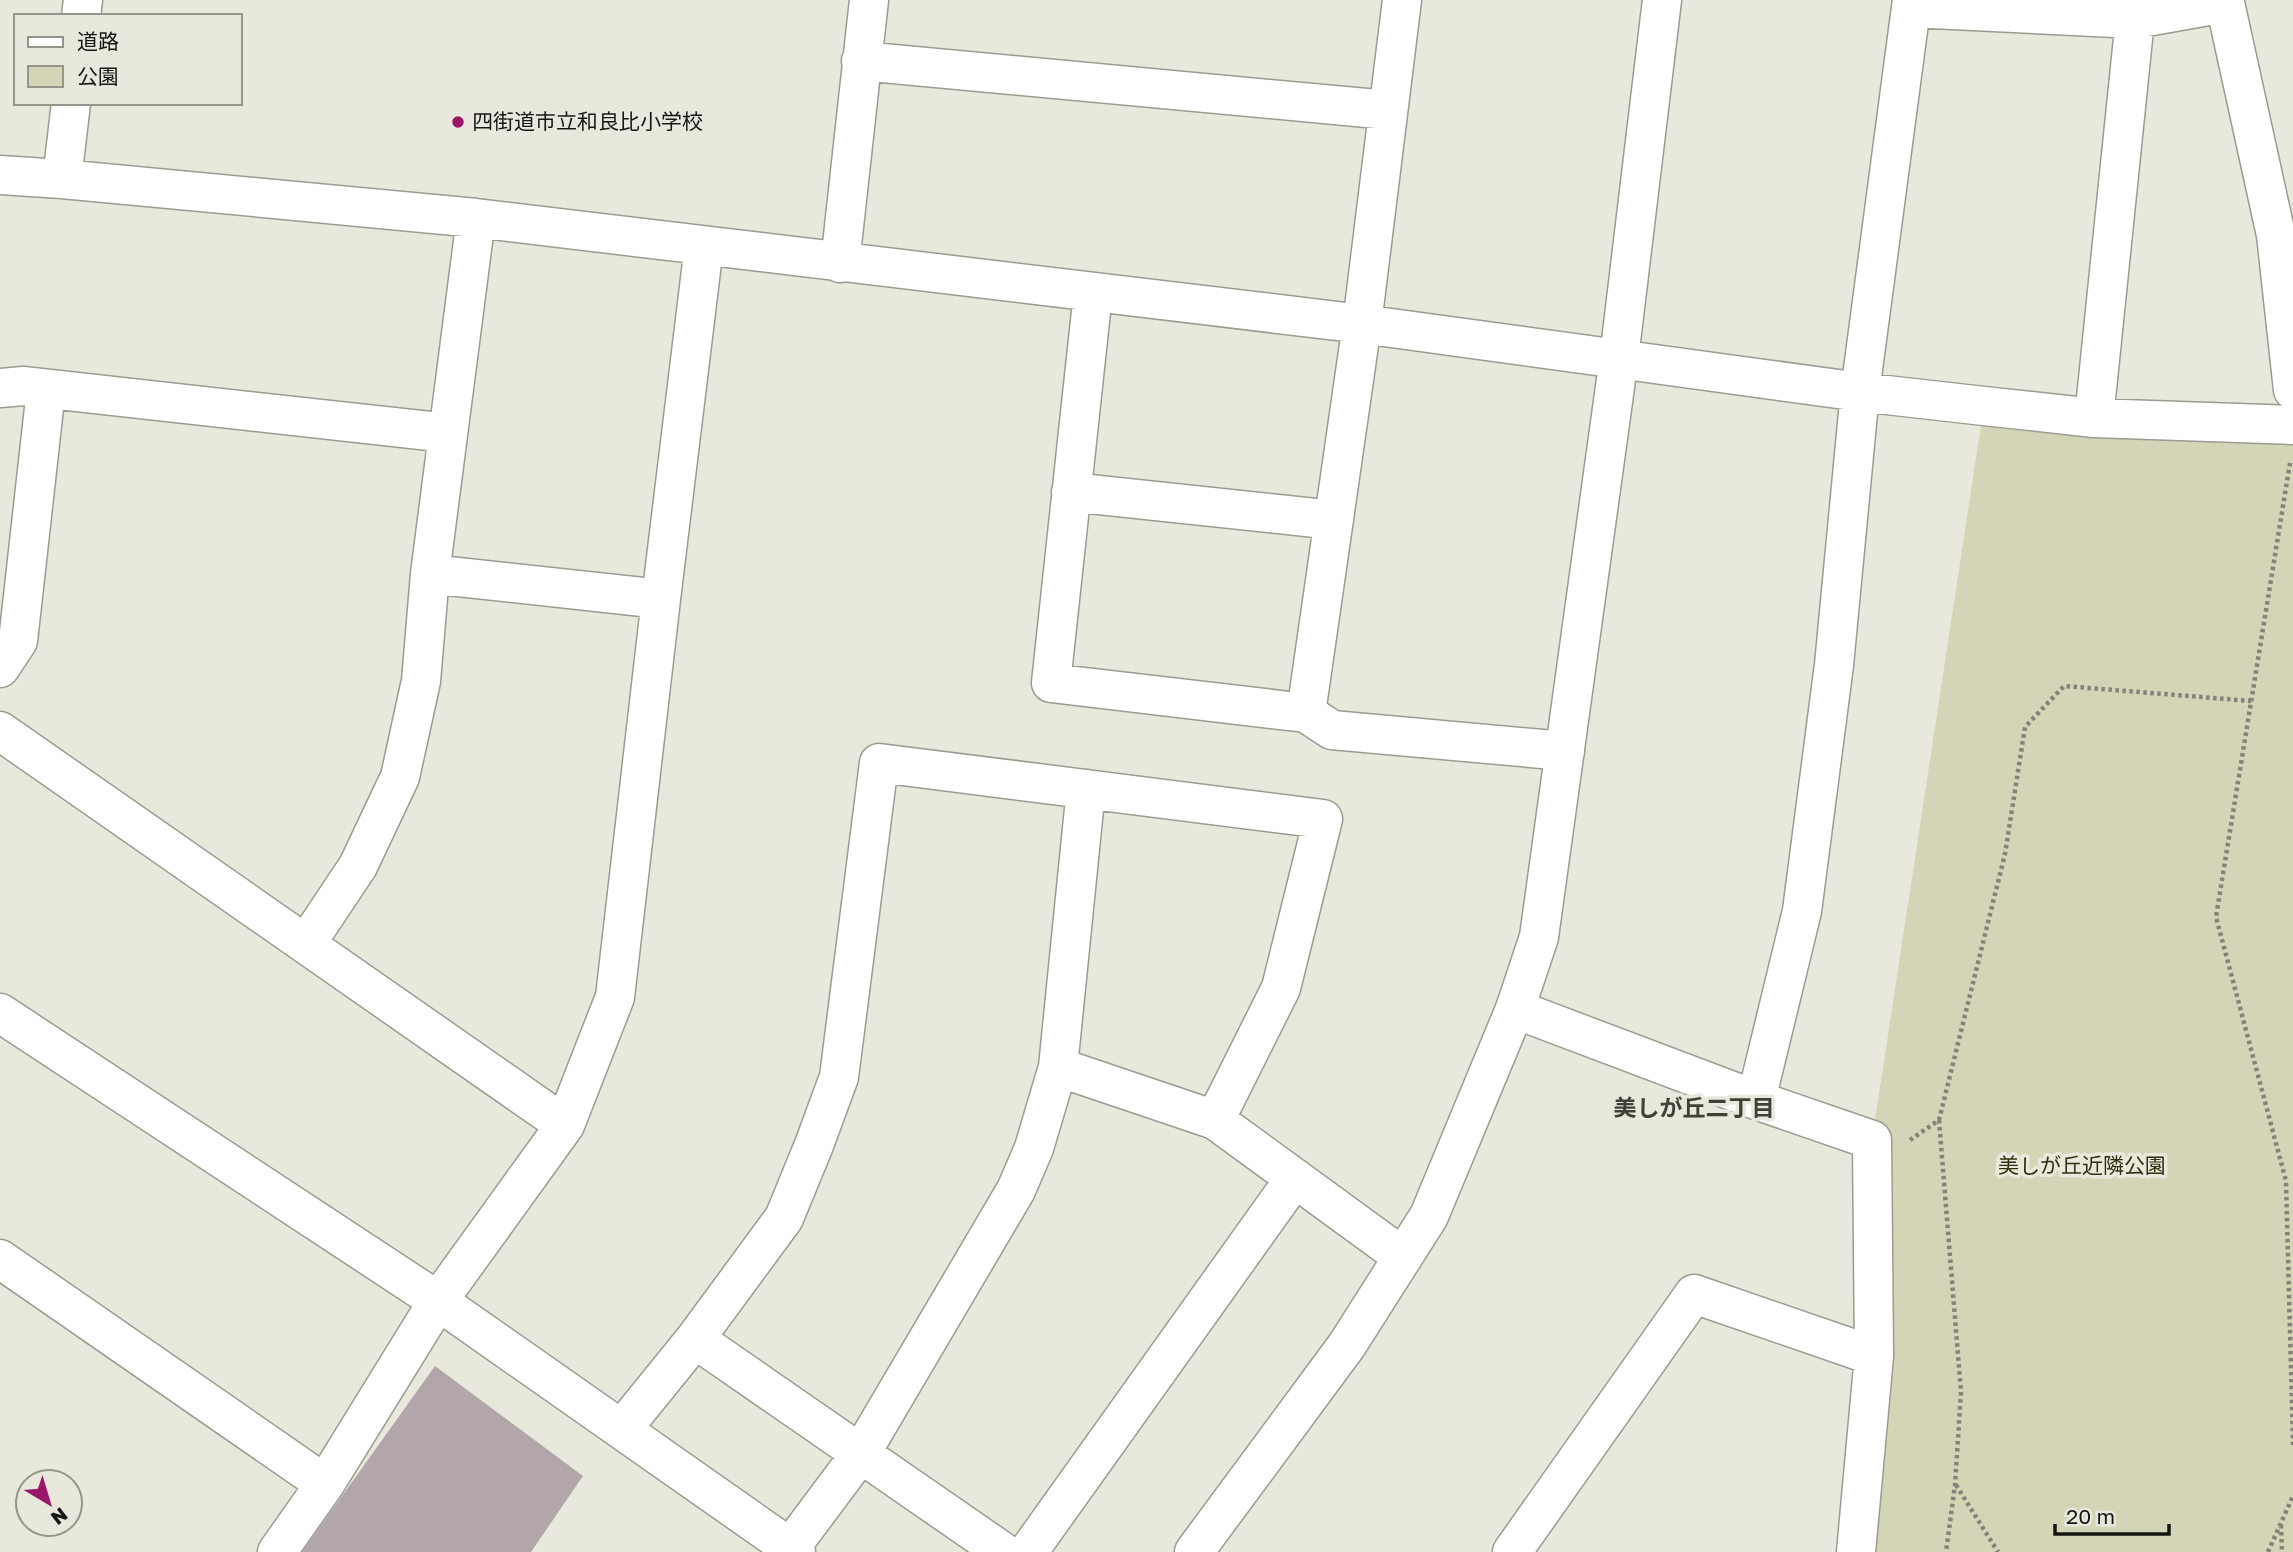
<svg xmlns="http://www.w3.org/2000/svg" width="2293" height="1552" viewBox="0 0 2293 1552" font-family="'Golos Text','Noto Sans JP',sans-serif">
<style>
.green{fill:#d3d5b6}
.building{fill:#b3a6ab}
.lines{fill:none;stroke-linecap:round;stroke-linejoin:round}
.minor-casing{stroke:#9b9c90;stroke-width:41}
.tertiary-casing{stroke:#9b9c90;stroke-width:41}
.path{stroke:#83837a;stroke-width:4.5;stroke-dasharray:3.5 3.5;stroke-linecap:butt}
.minor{stroke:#fff;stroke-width:38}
.tertiary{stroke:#fff;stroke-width:38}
.poi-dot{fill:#9a1669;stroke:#e8e9dc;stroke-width:2.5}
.labels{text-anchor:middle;stroke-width:7;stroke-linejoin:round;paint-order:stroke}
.poi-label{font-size:21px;fill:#171712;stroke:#e8e9dc;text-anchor:start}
.park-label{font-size:21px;fill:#30300d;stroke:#e8e9dc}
.neighbourhood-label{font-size:23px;font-weight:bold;fill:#3f4036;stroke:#e8e9dc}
</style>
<rect width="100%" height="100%" fill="#e8e9dc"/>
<!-- green -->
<path class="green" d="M1984,406L2293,425V1552H1856L1872,1140Z"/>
<!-- building -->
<path class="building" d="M435,1366L583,1476L531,1552H302Z"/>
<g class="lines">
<defs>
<path id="minor" d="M1911,8L2135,19L2225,3L2276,235L2293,390
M81,16L83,0
M861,61L1388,110
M0,175L62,179L476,218L1362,324L1860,392L1984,406L2094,418L2293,425
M62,179L71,103
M840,263L869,0
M1093,293L1051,683L1306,713L1362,324L1402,0
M0,388L23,386L448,433
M2094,418L2135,19
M1071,492L1334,520
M661,599L704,246
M0,668L18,641L46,390
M1306,713L1332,730L1565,751
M0,731L565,1125
M306,944L358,866L400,777L421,681L430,574L476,218
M1515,1009L1756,1100L1872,1140L1874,1356L1856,1552
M1058,1067L1215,1120L1403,1257
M1756,1100L1802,911L1834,665L1860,392L1912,0
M0,1259L325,1484
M695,1339L1003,1552
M622,1429L695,1339L784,1218L814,1145L839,1077L879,763L1323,819L1281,988L1215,1120
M790,1548L861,1453L1016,1190L1034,1148L1058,1067L1086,789
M277,1552L325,1484L438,1301L565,1125L615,997L661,599L430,574
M1028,1552L1295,1178
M1512,1552L1694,1294L1874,1356"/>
<path id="tertiary" d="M0,1013L438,1301L796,1552
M1194,1552L1347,1345L1429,1216L1515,1009L1539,937L1619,358L1662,0"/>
</defs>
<!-- minor casing -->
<use href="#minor" class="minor-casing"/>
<!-- tertiary casing -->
<use href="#tertiary" class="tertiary-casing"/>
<!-- path -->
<path class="path" d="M2290,463L2216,917L2286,1181L2293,1445
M1939,1120L1961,1392L1955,1485L1946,1552
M1910,1140L1939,1120L2005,854L2025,727L2064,686L2251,701
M1956,1485L1998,1552
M2281,1525L2282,1552
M2268,1552L2293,1496"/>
<!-- minor -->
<use href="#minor" class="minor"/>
<!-- tertiary -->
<use href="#tertiary" class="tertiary"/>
</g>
<!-- markers -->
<circle class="poi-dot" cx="458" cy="122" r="7"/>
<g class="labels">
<!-- poi labels -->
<g class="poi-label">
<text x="472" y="129">四街道市立和良比小学校</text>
</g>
<!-- park labels -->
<g class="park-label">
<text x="2082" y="1173">美しが丘近隣公園</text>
</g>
<!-- neighbourhood labels -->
<g class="neighbourhood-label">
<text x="1694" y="1116">美しが丘二丁目</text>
</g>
</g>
<!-- legend -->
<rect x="14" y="14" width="228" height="91" fill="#e8e9dc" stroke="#94958b" stroke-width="2"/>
<rect x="28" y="37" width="35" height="10" fill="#ffffff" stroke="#94958b" stroke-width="2"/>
<text x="77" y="49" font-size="21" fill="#171712">道路</text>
<rect x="28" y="66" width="35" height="21" fill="#d3d5b6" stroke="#94958b" stroke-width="2"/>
<text x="77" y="84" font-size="21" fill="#171712">公園</text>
<!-- north arrow -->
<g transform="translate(49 1503) rotate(142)"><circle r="33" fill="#e8e9dc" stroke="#94958b" stroke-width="2"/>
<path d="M0-5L12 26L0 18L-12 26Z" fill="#9a1669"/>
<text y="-10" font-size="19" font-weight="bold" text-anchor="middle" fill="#171712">N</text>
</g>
<!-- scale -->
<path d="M2055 1524v10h114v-10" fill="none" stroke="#171712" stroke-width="3.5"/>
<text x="2066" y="1524" font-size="21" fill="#171712" stroke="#e8e9dc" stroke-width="5" paint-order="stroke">20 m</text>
</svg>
